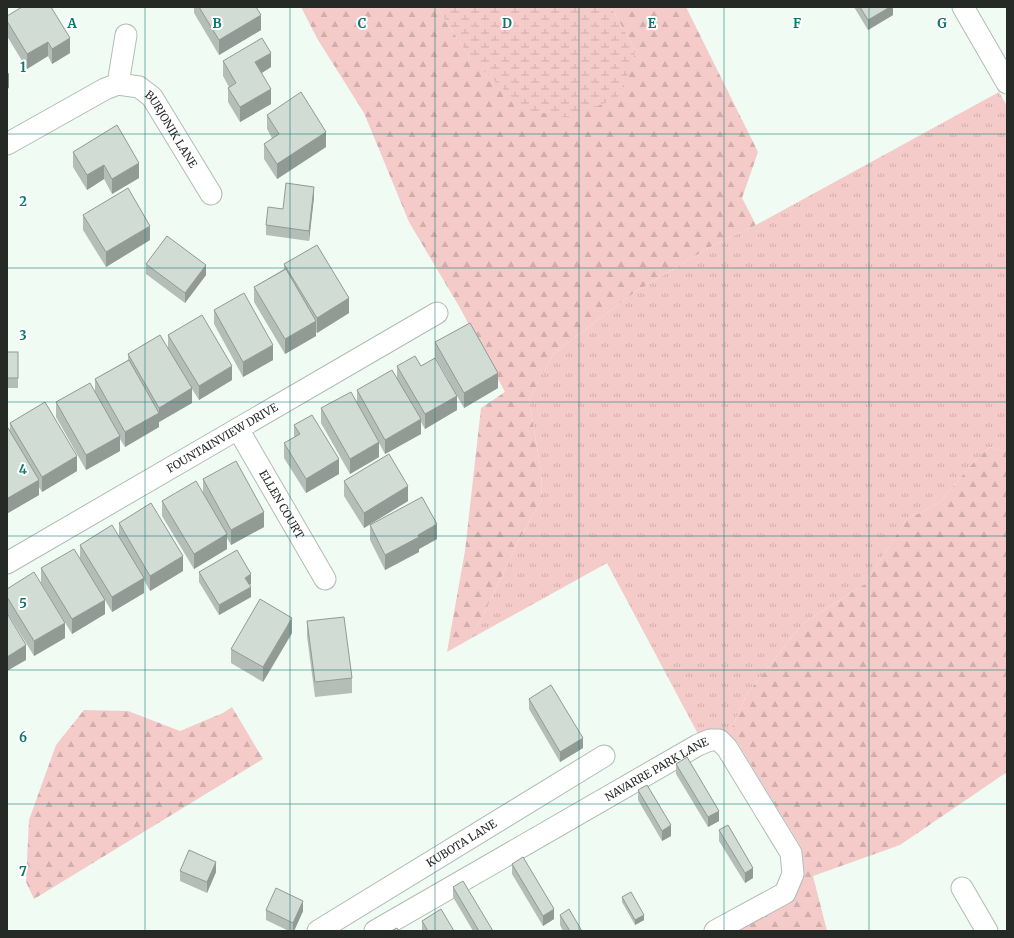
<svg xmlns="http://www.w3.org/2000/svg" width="1014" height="938" font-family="Merriweather,serif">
<defs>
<pattern id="grass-tufts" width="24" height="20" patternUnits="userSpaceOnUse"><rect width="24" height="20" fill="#f4cbc9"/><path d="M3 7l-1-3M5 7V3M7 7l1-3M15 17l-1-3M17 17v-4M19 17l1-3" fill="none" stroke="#d1aead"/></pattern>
<pattern id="forest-firs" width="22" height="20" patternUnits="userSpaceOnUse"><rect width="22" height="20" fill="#f4cbc9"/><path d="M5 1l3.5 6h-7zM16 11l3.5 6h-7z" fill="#d1aead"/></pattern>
<pattern id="wetland-marsh" width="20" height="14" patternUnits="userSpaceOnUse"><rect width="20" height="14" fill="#f4cbc9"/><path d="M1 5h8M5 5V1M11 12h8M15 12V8" fill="none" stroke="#d1aead"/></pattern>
</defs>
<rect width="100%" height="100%" fill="#effbf3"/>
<path fill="url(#grass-tufts)" d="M999,92L1007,106V452L990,447L973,463L939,503L906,520L865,584L802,624L747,694L729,734C716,727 711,730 698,734L607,563L470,639L485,611L518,542L542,499L541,471L529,399L554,353L635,292L712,246L756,225Z"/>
<g fill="url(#forest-firs)">
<path d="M301,7H437L470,58L635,50L611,7H686L758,152L742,198L756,225L712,246L635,292L554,353L529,399L541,471L542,499L518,542L485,611L470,639L447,652L465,551L481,408L505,392L460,308L409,222L364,113L318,40Z"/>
<path d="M990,447L1007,452V772L900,845L813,876L827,931H737L803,877L804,872L801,847L737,742L729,734L747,694L802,624L865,584L906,520L939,503L973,463Z"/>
<path d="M232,707L263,759L34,899L26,882L29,820L56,745L84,710L128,711L180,731L223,713Z"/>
</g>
<path fill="url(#wetland-marsh)" d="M437,7H611L635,50L633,63L618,97L571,118L526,110L470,58Z"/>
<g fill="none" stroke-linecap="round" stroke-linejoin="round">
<g stroke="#b1bcb5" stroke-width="23">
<g id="minor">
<path d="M963,7L1007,83"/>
<path id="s1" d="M118,84L139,87L152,97L211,194"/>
<path d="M7,144L105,89L118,84L126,35"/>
<path id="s2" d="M238,429L325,579"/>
<path id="s3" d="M7,563L437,313"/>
<path d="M962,888L987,931"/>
<path id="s4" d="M318,931L604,756"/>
<path id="s5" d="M375,931L698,745L710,740H719L727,748L791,853L793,874L785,893L715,931"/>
</g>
</g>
<use href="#minor" stroke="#fff" stroke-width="21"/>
</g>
<g fill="#b4bdb7">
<path d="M194,7H256L261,30L219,55L194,13Z"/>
<path d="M854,7H893V15L868,30Z"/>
<path d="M7,16L70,53L52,64L48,56L27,69L7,36Z"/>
<path d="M223,61L271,67L262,73L271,104L240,122L228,102V88L229,87L223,76Z"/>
<path d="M267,115L326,147L277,179L264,159V144L272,138L267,129Z"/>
<path d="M73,152L139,178L112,194L104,179L87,190L73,167Z"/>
<path d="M314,197L309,241L266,235V225L283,209Z"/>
<path d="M83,215L150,240L106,267L83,230Z"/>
<path d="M146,264L206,275L185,303L146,274Z"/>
<path d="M284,264L349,313L317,333L316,332V336L285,354L254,302V287L284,269Z"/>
<path d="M214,310L273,360L243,377L214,324Z"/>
<path d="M168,335L232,380L199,400L192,389V403L159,422V427L125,447L120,439V451L86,470L56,417V402L95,391V379L128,360V354L168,348Z"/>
<path d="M435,342L498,388L464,408L457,396V410L425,429L421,422V434L385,454L379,443V457L350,474L321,423V408L357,403V390L397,378V366H421L449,381L435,357Z"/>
<rect x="7" y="352" width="11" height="36"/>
<path d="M10,423L77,471L42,492L39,487V495L8,513L7,511V429L10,431Z"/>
<path d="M294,425L339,474L306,493L284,458V443L294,437Z"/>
<path d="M203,479L264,527L231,545L227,538V549L194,569L162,516V501L203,493Z"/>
<path d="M344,481L408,501L364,528L344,496Z"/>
<path d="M119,523L183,571L150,591L144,580V593L112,612L105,600V614L72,634L41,583V568L80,559V545L119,535Z"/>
<path d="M370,525L437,539L419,549V552L385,570L370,540Z"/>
<path d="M199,572L251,584L249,585L251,597L219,615L199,582Z"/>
<path d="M7,589L65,638L34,656L7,612Z"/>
<path d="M307,621L352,678V693L315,697L307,636Z"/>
<path d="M292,633L263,682L231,663V649Z"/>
<path d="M529,699L583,748L560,762L529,709Z"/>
<path d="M676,764L719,821L708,827L676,774Z"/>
<path d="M638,790L671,836L662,841L638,800Z"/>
<path d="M719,830L753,878L745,883L719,841Z"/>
<path d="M512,864L554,919L543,926L512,874Z"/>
<path d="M180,871L216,872L207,893L180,881Z"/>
<path d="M453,887L493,931H473L453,897Z"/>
<path d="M622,897L644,920L635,925L622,902Z"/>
<path d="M266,910L303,911L294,931H289L266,920Z"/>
<path d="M560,915L582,931H563L560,925Z"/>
<path d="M422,921L454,931H422Z"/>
</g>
<g fill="#929a95">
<path d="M890,7H893V15L868,30V20Z"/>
<path d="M261,15V30L219,55V40Z"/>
<path d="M70,38V53L52,64V49Z"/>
<path d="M48,42V56L27,69V54Z"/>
<path d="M271,53V67L255,77V62Z"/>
<path d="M9,73V88L7,89V74Z"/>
<path d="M271,89V104L240,122V107Z"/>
<path d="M326,132V147L277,179V164Z"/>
<path d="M139,163V178L112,194V179Z"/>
<path d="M104,165V179L87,190V175Z"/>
<path d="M314,187V197L309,241V231Z"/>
<path d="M150,226V240L106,267V252Z"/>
<path d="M206,265V275L185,303V293Z"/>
<path d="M349,298V313L317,333V318Z"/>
<path d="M316,321V336L285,354V339Z"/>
<path d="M273,345V360L243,377V362Z"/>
<path d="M232,366V380L199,400V386Z"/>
<path d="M498,373V388L464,408V393Z"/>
<path d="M192,388V403L159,422V408Z"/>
<path d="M457,396V410L425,429V414Z"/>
<path d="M159,413V427L125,447V432Z"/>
<path d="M421,419V434L385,454V440Z"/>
<path d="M120,436V451L86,470V455Z"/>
<path d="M379,442V457L350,474V459Z"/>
<path d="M77,456V471L42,492V477Z"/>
<path d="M339,459V474L306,493V479Z"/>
<path d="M39,480V495L8,513V498Z"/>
<path d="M408,486V501L364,528V513Z"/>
<path d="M264,512V527L231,545V530Z"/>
<path d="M437,524V539L419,549V552L385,570V555L418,535Z"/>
<path d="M227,534V549L194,569V554Z"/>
<path d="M183,556V571L150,591V576Z"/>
<path d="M251,574V584L245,588V578Z"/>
<path d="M144,578V593L112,612V597Z"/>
<path d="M251,587V597L219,615V605Z"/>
<path d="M105,600V614L72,634V619Z"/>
<path d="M292,618V633L263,682V667Z"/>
<path d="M65,623V638L34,656V641Z"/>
<path d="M26,645V660L7,671V657Z"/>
<path d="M583,738V748L560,762V752Z"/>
<path d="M719,811V821L708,827V817Z"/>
<path d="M671,825V836L662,841V831Z"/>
<path d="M216,862V872L207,893V882Z"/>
<path d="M753,868V878L745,883V873Z"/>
<path d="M303,901V911L294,931H293V923Z"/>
<path d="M554,909V919L543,926V916Z"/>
<path d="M644,915V920L635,925V920Z"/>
</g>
<g fill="#d1dcd5" stroke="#929a95">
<path d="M22,7H51L70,38L52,49L48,42L27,54L7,21V16Z"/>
<path d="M199,7H256L261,15L219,40Z"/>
<path d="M860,7H890L868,20Z"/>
<path d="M262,38L271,53L255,62L271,89L240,107L228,88L236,83L223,61Z"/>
<path d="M301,92L326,132L277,164L264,144L279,134L267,115Z"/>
<path d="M117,125L139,163L112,179L104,165L87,175L73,152Z"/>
<path d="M286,183L314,187L309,231L266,225L268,207L283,209Z"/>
<path d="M128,188L150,226L106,252L83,215Z"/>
<path d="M167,236L206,265L185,293L146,264Z"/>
<path d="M317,245L349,298L317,318L284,264Z"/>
<path d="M286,269L316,321L285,339L254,287Z"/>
<path d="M244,293L273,345L243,362L214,310Z"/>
<path d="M202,315L232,366L199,386L168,335Z"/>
<path d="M470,323L498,373L464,393L435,342Z"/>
<path d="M160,335L192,388L159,408L128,354Z"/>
<rect x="7" y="352" width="11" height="26"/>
<path d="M415,356L421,366L435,358L457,396L425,414L397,366Z"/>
<path d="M129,360L159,413L125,432L95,379Z"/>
<path d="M392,370L421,419L385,440L357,390Z"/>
<path d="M90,383L120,436L86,455L56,402Z"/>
<path d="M351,392L379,442L350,459L321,408Z"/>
<path d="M45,402L77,456L42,477L10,423Z"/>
<path d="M312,415L339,459L306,479L284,443L300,434L294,425Z"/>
<path d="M8,428L39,480L8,498L7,496V429Z"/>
<path d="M389,454L408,486L364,513L344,481Z"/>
<path d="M236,461L264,512L231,530L203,479Z"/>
<path d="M196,481L227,534L194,554L162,501Z"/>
<path d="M422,497L437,524L418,535L419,537L385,555L370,525Z"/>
<path d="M151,503L183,556L150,576L119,523Z"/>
<path d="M112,525L144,578L112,597L80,545Z"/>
<path d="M74,549L105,600L72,619L41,568Z"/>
<path d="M237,550L251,574L245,578L251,587L219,605L199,572Z"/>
<path d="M34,572L65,623L34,641L7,597V589Z"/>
<path d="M260,599L292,618L263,667L231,649Z"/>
<path d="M7,613L26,645L7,657Z"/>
<path d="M344,617L352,678L315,682L307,621Z"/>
<path d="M551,685L583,738L560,752L529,699Z"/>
<path d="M687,757L719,811L708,817L676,764Z"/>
<path d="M647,785L671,825L662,831L638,790Z"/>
<path d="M728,825L753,868L745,873L719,830Z"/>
<path d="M189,850L216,862L207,882L180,871Z"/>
<path d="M523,857L554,909L543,916L512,864Z"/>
<path d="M463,881L493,931H479L453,887Z"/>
<path d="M276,888L303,901L293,923L266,910Z"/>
<path d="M631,892L644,915L635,920L622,897Z"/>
<path d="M441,909L454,931H428L422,921Z"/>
<path d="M569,909L582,931H570L560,915Z"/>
<path d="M397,928L399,931H391Z"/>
</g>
<path fill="none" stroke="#0f766e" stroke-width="1" stroke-opacity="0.55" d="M145,7V931M290,7V931M435,7V931M579,7V931M724,7V931M869,7V931M7,134H1007M7,268H1007M7,402H1007M7,536H1007M7,670H1007M7,804H1007"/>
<g text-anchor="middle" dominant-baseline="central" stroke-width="4" stroke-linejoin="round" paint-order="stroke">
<g font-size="11" fill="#262a27" stroke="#fff">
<text stroke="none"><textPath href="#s1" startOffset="75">BURJONIK LANE</textPath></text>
<text stroke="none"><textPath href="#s3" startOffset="249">FOUNTAINVIEW DRIVE</textPath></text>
<text stroke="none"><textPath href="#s2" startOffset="87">ELLEN COURT</textPath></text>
<text stroke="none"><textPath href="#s5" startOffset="325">NAVARRE PARK LANE</textPath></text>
<text stroke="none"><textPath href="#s4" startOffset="168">KUBOTA LANE</textPath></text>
</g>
</g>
<g font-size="13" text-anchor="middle" font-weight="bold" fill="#0f766e" stroke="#fff" stroke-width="4" stroke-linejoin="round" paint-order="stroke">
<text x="72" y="28">A</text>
<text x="217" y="28">B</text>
<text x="362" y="28">C</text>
<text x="507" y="28">D</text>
<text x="652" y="28">E</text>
<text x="797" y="28">F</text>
<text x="942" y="28">G</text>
<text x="23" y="72">1</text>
<text x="23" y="206">2</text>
<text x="23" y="340">3</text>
<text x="23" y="474">4</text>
<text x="23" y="608">5</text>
<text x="23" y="742">6</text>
<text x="23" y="876">7</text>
</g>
<rect width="1014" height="938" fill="none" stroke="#262a27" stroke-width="16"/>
</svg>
